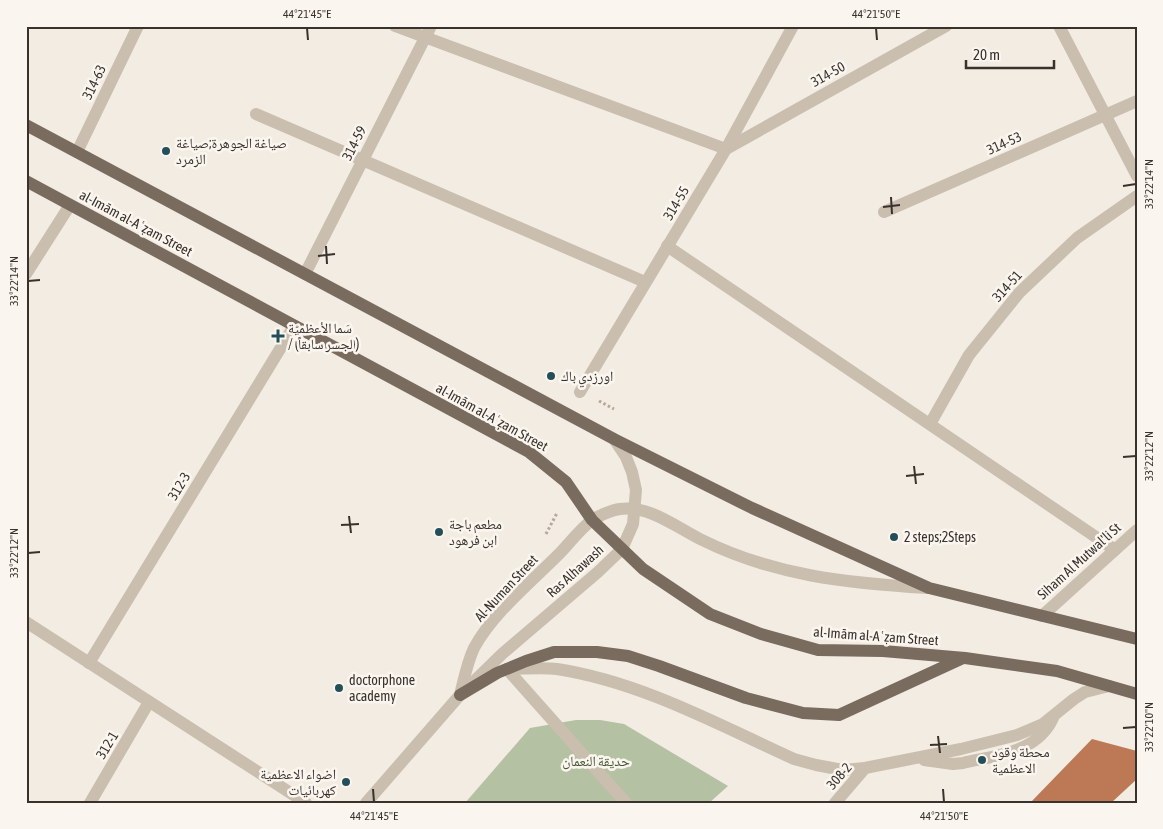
<svg xmlns="http://www.w3.org/2000/svg" width="1163" height="829" font-family="'Asap Condensed','Noto Naskh Arabic',sans-serif">
<rect width="100%" height="100%" fill="#f2ece2"/>
<path fill="#b4c1a3" d="M576,720H600L624,724L728,786L709,803H465L530,728Z"/>
<path fill="#bd7955" d="M1092,739L1137,751V779L1111,803H1030Z"/>
<g fill="none" stroke-linecap="round" stroke-linejoin="round">
<g stroke="#b6a899" stroke-width="3" stroke-dasharray="2.5 2.5" stroke-linecap="butt">
<path d="M599,401L614,409"/>
<path d="M546,534L557,513"/>
</g>
<g stroke="#cabeaf" stroke-width="12">
<path d="M395,26L726,149L946,26"/>
<path d="M1059,26L1137,176"/>
<path d="M256,114L645,282"/>
<path d="M77,152L138,26"/>
<path d="M884,212L1137,101"/>
<path d="M667,246L1115,550"/>
<path d="M26,274L70,205"/>
<path d="M305,274L431,26"/>
<path d="M580,392L726,149L793,26"/>
<path d="M930,424L969,355L1019,293L1077,238L1137,196"/>
<path d="M1042,616L1137,530"/>
<path d="M26,622L306,803"/>
<path d="M89,663L294,326"/>
<path d="M507,669C523,669 541,667 557,669C641,682 717,724 794,759L816,765L843,770L865,768L961,749L1017,735L1043,724L1074,699L1085,692L1109,686"/>
<path d="M507,669L626,803"/>
<path d="M460,695C464,679 467,663 474,648C493,613 530,583 558,555C568,545 580,529 592,520C598,516 612,510 620,509C649,505 676,527 700,539C774,576 847,583 928,588"/>
<path d="M924,760L953,764L963,763C997,755 1037,753 1053,718"/>
<path d="M90,803L149,702"/>
<path d="M366,803L460,695L502,654L598,572L622,549L633,524L636,490L632,472L626,457L614,439"/>
<path d="M835,803L865,768"/>
</g>
<g stroke="#7a6b5f" stroke-width="12">
<path d="M26,125L614,439L752,508L929,588L1137,639"/>
<path d="M26,181L529,452L566,482L592,520L643,569L710,614L761,634L818,650L883,651L965,658L1057,671L1137,694"/>
<path d="M460,695L497,673L526,661L554,652H597L628,656L659,666L746,698L803,713L839,715L963,658"/>
</g>
</g>
<path fill="none" stroke="#39322c" stroke-width="2" d="M307,28L308,40M876,28L877,40M1123,186L1136,184M891,197L892,214M883,207L900,205M326,246L327,264M318,256L335,254M28,281L40,280M1123,457L1136,456M914,466L916,484M906,476L924,474M349,516L351,533M341,525L359,524M28,553L40,552M1123,728L1136,727M938,736L940,753M930,745L947,744M373,789L374,802M943,789L944,802"/>
<g fill="#244f58" stroke="#faf6ef" stroke-width="2">
<circle cx="166" cy="151" r="5"/>
<path d="M275.5 328.5h5v5h5v5h-5v5h-5v-5h-5v-5h5z"/>
<circle cx="551" cy="376" r="5"/>
<circle cx="439" cy="532" r="5"/>
<circle cx="894" cy="537" r="5"/>
<circle cx="339" cy="688" r="5"/>
<circle cx="982" cy="760" r="5"/>
<circle cx="346" cy="782" r="5"/>
</g>
<g text-anchor="middle" dominant-baseline="central" stroke-width="5" stroke-linejoin="round" paint-order="stroke">
<g font-size="14" fill="#39322c" stroke="#faf6ef">
<text transform="translate(828 74) rotate(-29)">314-50</text>
<text transform="translate(94 82) rotate(-64)">314-63</text>
<text transform="translate(354 143) rotate(-63)">314-59</text>
<text transform="translate(1004 143) rotate(-24)">314-53</text>
<text transform="translate(676 203) rotate(-59)">314-55</text>
<text transform="translate(136 223) rotate(28)">al-Imām al-Aʿẓam Street</text>
<text transform="translate(1007 286) rotate(-48)">314-51</text>
<text transform="translate(492 417) rotate(29)">al-Imām al-Aʿẓam Street</text>
<text transform="translate(179 486) rotate(-59)">312-3</text>
<text transform="translate(1079 561) rotate(-42)">Siham Al Mutwal'li St</text>
<text transform="translate(575 571) rotate(-42)">Ras Alhawash</text>
<text transform="translate(506 588) rotate(-47)">Al-Numan Street</text>
<text transform="translate(876 636) rotate(4)">al-Imām al-Aʿẓam Street</text>
<text transform="translate(107 745) rotate(-59)">312-1</text>
<text transform="translate(839 776) rotate(-49)">308-2</text>
</g>
<g font-size="14" fill="#39322c" stroke="#faf6ef" text-anchor="start">
<text x="176" y="143">صياغة الجوهرة;صياغة<tspan x="176" dy="16">الزمرد</tspan></text>
<text x="288" y="328">سَما الأعظميّة<tspan x="288" dy="16">/ (الجسر سابقاً)</tspan></text>
<text x="561" y="376">اورزدي باك</text>
<text x="449" y="524">مطعم باجة<tspan x="449" dy="16">ابن فرهود</tspan></text>
<text x="904" y="537">2 steps;2Steps</text>
<text x="349" y="680">doctorphone<tspan x="349" dy="16">academy</tspan></text>
<text x="992" y="752">محطة وقود<tspan x="992" dy="16">الاعظمية</tspan></text>
<text x="336" y="774" text-anchor="end">اضواء الاعظمية<tspan x="336" dy="16">كهربائيات</tspan></text>
</g>
<g font-size="14" fill="#455632" stroke="#faf6ef">
<text x="596" y="761">حديقة النعمان</text>
</g>
</g>
<rect width="1163" height="829" fill="none" stroke="#faf6ef" stroke-width="55"/>
<path d="M966 60v8h88v-8" fill="none" stroke="#39322c" stroke-width="2.5"/>
<text x="973" y="60" font-size="15" fill="#39322c" stroke="#faf6ef" stroke-width="4" paint-order="stroke">20 m</text>
<rect x="28" y="28" width="1108" height="774" fill="none" stroke="#39322c" stroke-width="2"/>
<g font-size="12" text-anchor="middle" fill="#39322c">
<text x="307" y="18">44°21'45"E</text>
<text x="876" y="18">44°21'50"E</text>
<text transform="translate(1149 184) rotate(-90)" y="4">33°22'14"N</text>
<text transform="translate(14 281) rotate(-90)" y="4">33°22'14"N</text>
<text transform="translate(1149 456) rotate(-90)" y="4">33°22'12"N</text>
<text transform="translate(14 553) rotate(-90)" y="4">33°22'12"N</text>
<text transform="translate(1149 727) rotate(-90)" y="4">33°22'10"N</text>
<text x="374" y="820">44°21'45"E</text>
<text x="944" y="820">44°21'50"E</text>
</g>
</svg>
